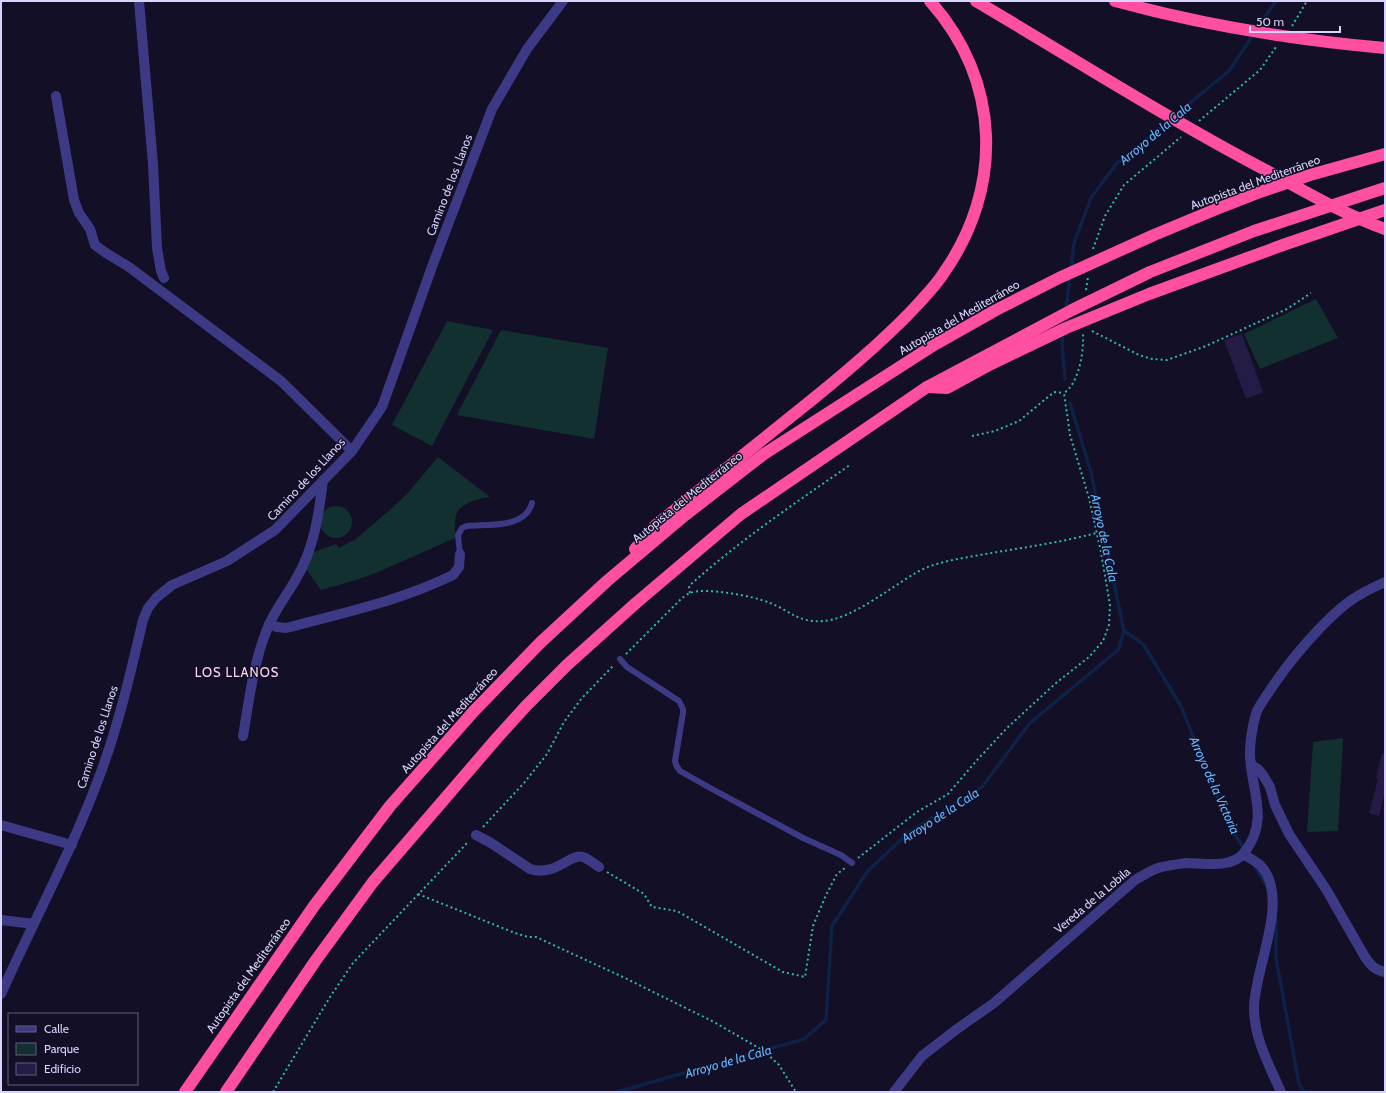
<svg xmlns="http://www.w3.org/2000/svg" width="1386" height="1093" font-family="Cabin,sans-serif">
<rect width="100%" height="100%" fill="#130f26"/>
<g fill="#12302f">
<path d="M1316,299L1338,338L1260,369L1244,334Z"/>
<path d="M447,321L493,330L432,446L392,425Z"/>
<path d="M501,330L608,348L594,439L457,415Z"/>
<path d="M438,457L490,497C481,498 461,503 457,513C454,519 455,531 455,538L376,573L356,580L321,590L306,569L314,552L336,544L339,548L356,539L392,508L407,494Z"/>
<circle cx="336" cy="522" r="16"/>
<path d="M1343,738L1338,831L1307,832L1313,742Z"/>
</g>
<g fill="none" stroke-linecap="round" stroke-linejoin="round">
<g stroke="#0c2248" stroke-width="3.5">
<path d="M1174,116L1229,71L1276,1"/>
<path d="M1071,269L1074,243L1091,198L1116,164L1170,120"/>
<path d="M1066,311L1070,275"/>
<path d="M1063,333L1062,343L1065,379"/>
<path d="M1124,631L1143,644L1181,706L1228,823L1244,849"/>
<path d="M1254,865L1266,885"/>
<path d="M1276,919V958L1299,1084L1304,1092"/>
<path d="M617,1092L804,1039L826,1020L832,926L867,872L908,833L982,787L1030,723L1118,650L1124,631L1091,472L1070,403"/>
</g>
</g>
<g fill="#241b47">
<path d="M1242,334L1263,392L1246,399L1224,340Z"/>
<path d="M1382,753L1385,754V791L1379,816L1369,813L1378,779L1376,778Z"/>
</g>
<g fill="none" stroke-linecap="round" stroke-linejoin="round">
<g stroke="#2fb8b0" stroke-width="2" stroke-dasharray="2 3" stroke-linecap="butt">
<path d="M1292,26L1307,1"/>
<path d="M1199,121L1260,70L1276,47"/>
<path d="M1093,249L1105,216L1124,185L1181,137"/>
<path d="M1086,290L1088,277"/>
<path d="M1092,331L1139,355L1152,359L1167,360L1206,346L1287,309L1311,293"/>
<path d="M972,436L995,431L1019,421L1054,392L1064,393"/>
<path d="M690,593L689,586C739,541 795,503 850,465"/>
<path d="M626,654L682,598C684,597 687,594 690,593C705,587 754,596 770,603C791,611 798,623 823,621C850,620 890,588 914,574C933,562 958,559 980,555C1019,548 1059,543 1096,533"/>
<path d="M483,827L524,783L547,754L564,722L582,698L614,665"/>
<path d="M858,858L917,812L948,794L978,759L1008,727L1056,683L1089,657L1103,641L1109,625L1110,605L1101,552L1089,498L1070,435L1064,393C1079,383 1084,352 1083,334"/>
<path d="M607,872L644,894L652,907L677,911L783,972L805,977L813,926L826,895L837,874L845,868"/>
<path d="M418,894L515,933L528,937H536L625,978L714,1022L764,1051L779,1065L796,1092"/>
<path d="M273,1092L330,997L353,963L468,842"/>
</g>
<g stroke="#3d3a85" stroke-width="6">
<path d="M460,554L458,535L462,528L467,526C488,524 525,529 532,503"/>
<path d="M620,659L627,667L679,701L683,709V713L675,761L676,765L680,771L712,789L803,838L841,855L852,863"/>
</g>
<g stroke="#3d3a85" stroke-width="10">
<path d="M139,1L153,164L157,248L161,271L164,278"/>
<path d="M56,96L74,200L79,213L90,229L95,245L106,253L129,267L281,381L352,451"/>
<path d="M269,624L277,627L286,628C342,613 400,601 453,575L459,567L460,554"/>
<path d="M243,736C249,701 253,665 266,632C273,612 286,597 296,579C314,549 319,514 323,480"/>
<path d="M1251,765L1258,769L1263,775L1270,787L1275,805L1289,834L1326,889L1365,957C1370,965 1375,970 1385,972"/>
<path d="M1,825L72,845"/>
<path d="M476,835L491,843L530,869C555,877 570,853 583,857C589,859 594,864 599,867"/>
<path d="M1243,854C1249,858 1256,861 1261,866C1291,899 1254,969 1254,1008C1254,1038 1269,1065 1281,1092"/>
<path d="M1,920L34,924"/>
<path d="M1,994C34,920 73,849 101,772C119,723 131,671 143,620L148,608L156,598L172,585L227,561L275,530L352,451L382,407L433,264L492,109L527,49L563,1"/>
<path d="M894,1092L922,1056L957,1029L994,1003L1135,880C1144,875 1152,869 1162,867C1170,865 1179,864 1186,863C1204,863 1231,869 1244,853C1271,819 1250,789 1250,753C1250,741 1253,722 1257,711C1262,701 1269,692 1275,683C1288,664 1303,646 1319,629C1330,618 1340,607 1353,599C1363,592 1374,587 1385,582"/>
</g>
<g stroke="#ff4fa3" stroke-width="12">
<path d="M976,1C1074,59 1170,120 1271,173C1308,193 1345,215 1385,229"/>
<path d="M1115,1C1203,25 1294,40 1385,48"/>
<path d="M927,387L947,388L991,364L1066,328L1149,294L1283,245L1385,210"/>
<path d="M635,549L656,525C708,483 761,441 813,399C850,369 887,338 919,303C927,294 936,285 943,274C1004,188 1001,81 930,1"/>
<path d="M185,1092L314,906L390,806L474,711L541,642L607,581L684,516L764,454L934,345L996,310L1059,278L1154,235L1214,210L1260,192L1310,175L1385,154"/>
<path d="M226,1092L316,960L373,882L497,738L526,706L567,665L636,603L741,514L927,387L1072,310L1150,272L1254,231L1385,188"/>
</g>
</g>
<g text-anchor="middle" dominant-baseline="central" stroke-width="3" stroke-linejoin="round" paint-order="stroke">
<g font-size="12" fill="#d9d4ff" stroke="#130f26">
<text transform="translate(1255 182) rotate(-20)">Autopista del Mediterráneo</text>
<text transform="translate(449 185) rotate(-69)">Camino de los Llanos</text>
<text transform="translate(959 317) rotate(-30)">Autopista del Mediterráneo</text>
<text transform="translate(306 479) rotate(-47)">Camino de los Llanos</text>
<text transform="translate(687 497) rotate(-39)">Autopista del Mediterráneo</text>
<text transform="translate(449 720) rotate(-48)">Autopista del Mediterráneo</text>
<text transform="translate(97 737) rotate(-72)">Camino de los Llanos</text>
<text transform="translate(1092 900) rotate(-40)">Vereda de la Lobila</text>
<text transform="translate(248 975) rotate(-55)">Autopista del Mediterráneo</text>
</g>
<g font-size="13" font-style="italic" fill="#62b6ff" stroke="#130f26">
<text transform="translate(1155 133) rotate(-40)">Arroyo de la Cala</text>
<text transform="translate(1105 538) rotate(78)">Arroyo de la Cala</text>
<text transform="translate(1215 785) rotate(66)">Arroyo de la Victoria</text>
<text transform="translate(940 815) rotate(-33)">Arroyo de la Cala</text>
<text transform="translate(728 1061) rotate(-16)">Arroyo de la Cala</text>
</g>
<g font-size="13" letter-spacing="1" fill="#ffd6f0" stroke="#130f26">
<text x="237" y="672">LOS LLANOS</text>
</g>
</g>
<rect width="1386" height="1093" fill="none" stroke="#d9d4ff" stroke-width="4"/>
<rect x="8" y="1013" width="130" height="72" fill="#130f26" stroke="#625e7d"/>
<rect x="16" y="1026" width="20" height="6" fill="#3d3a85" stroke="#625e7d"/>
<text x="44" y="1033" font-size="12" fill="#d9d4ff">Calle</text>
<rect x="16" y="1043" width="20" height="12" fill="#12302f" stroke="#625e7d"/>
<text x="44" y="1053" font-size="12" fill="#d9d4ff">Parque</text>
<rect x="16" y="1063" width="20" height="12" fill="#241b47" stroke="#625e7d"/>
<text x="44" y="1073" font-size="12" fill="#d9d4ff">Edificio</text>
<path d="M1250 26v6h90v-6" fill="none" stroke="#d9d4ff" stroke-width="2"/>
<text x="1256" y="26" font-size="12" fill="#d9d4ff" stroke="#130f26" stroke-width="3" paint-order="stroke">50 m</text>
</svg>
